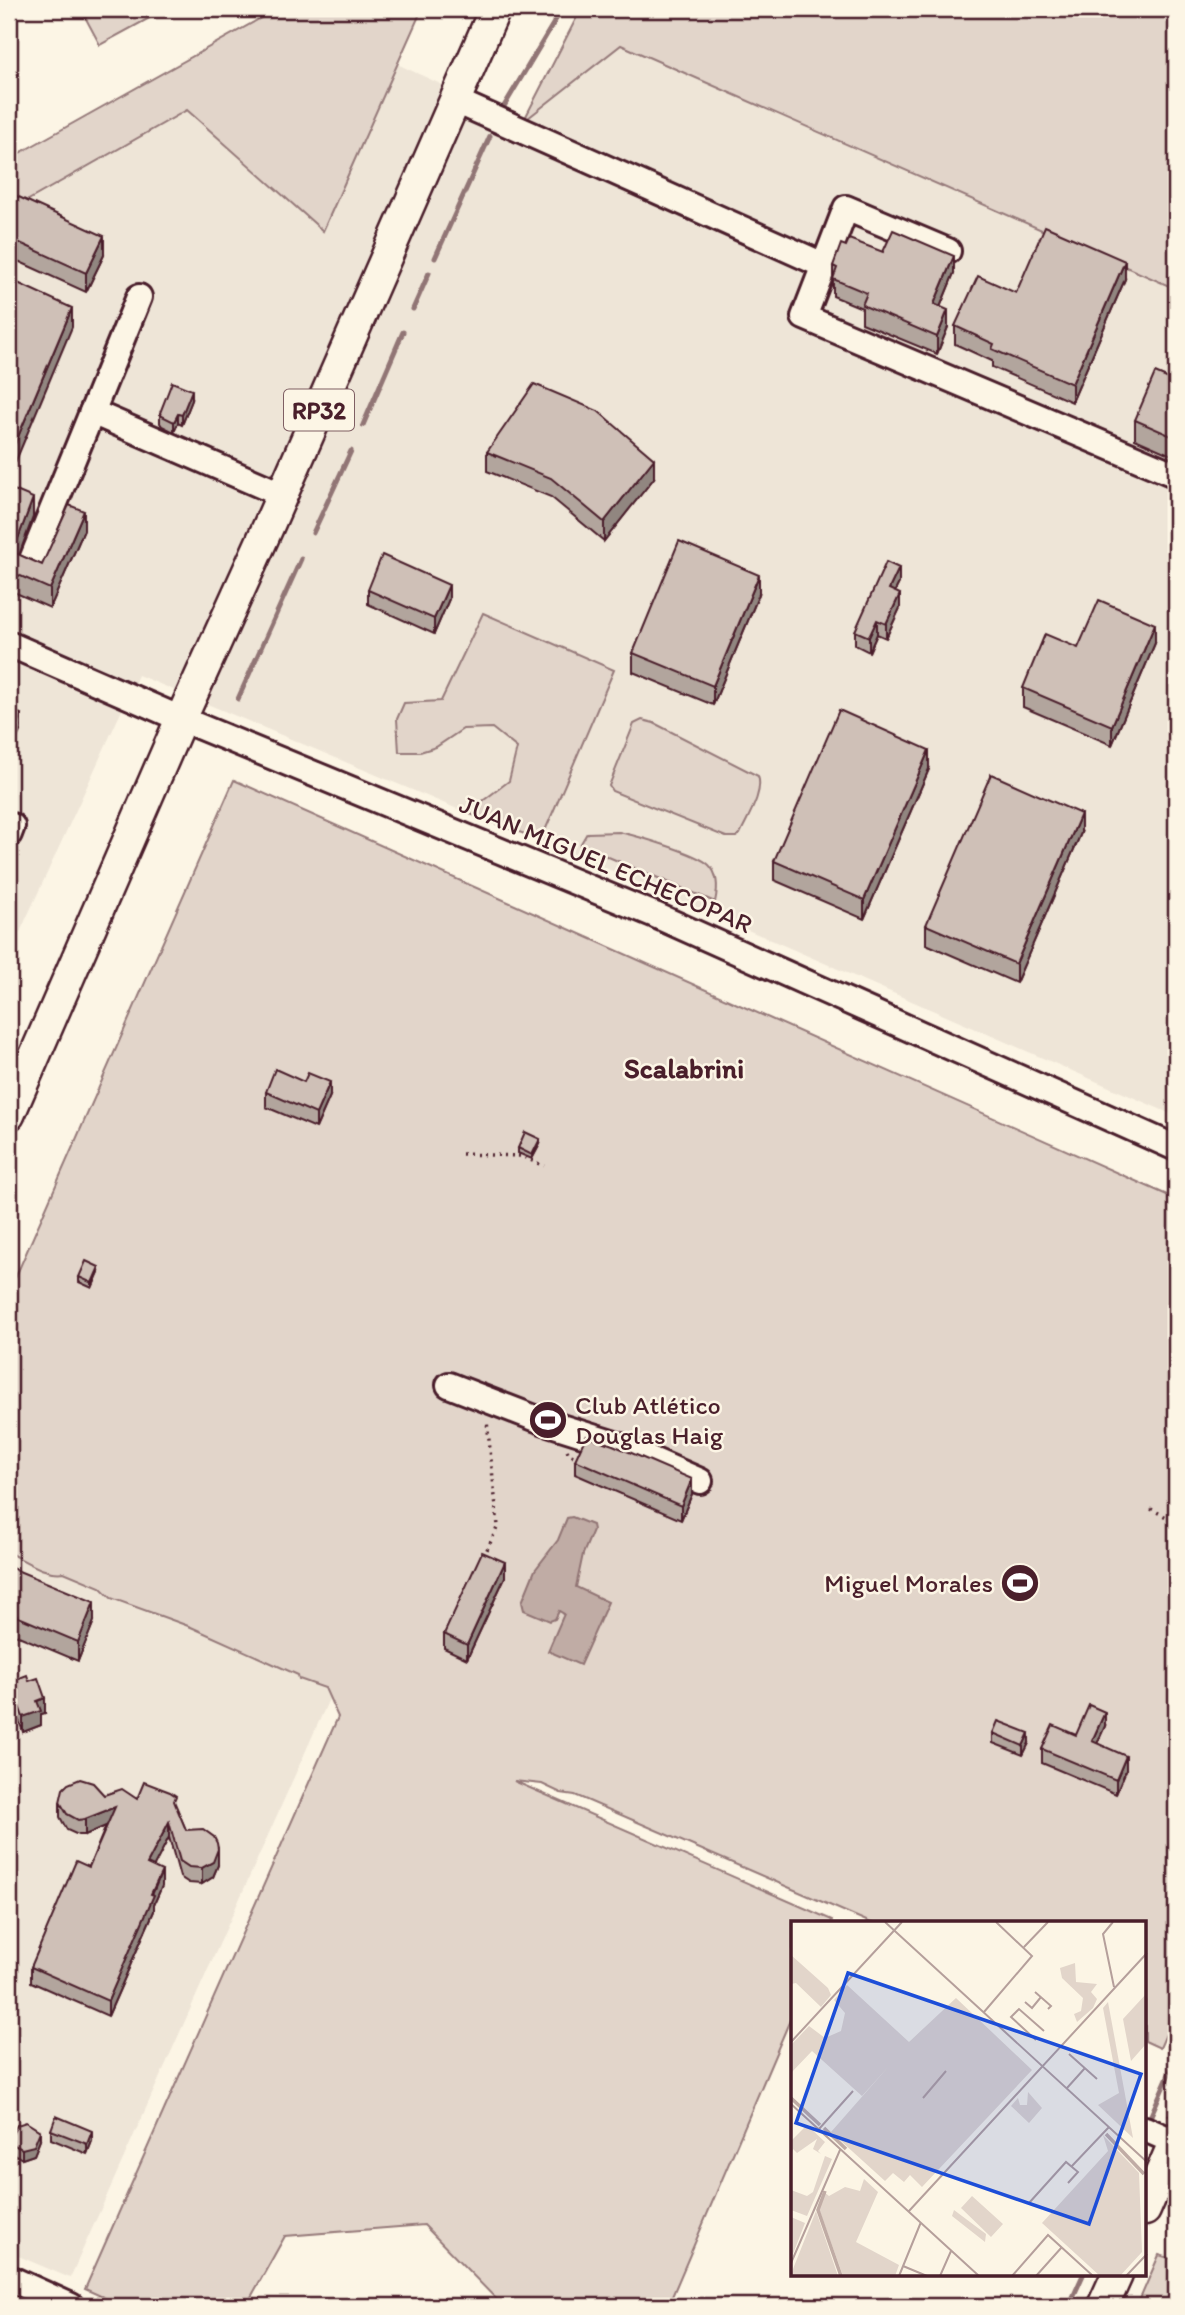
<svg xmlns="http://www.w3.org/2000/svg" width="1185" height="2315" font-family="Itim,sans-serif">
<rect width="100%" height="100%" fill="#fcf5e5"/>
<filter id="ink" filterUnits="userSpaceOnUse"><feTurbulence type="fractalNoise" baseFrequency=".0143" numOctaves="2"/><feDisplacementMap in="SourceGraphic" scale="14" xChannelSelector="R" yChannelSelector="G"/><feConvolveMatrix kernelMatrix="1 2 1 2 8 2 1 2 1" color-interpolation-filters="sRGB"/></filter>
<g filter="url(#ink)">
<g fill="#eee5d7">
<path d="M621,44L1176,289V1116L541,840L467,813L138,675L9,956V213L187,109L322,230L397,64L523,122Z"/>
<path d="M9,1547L333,1690L70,2278L9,2252Z"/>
</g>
<g fill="#e2d5ca" stroke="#967a7a" stroke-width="2">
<path d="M99,9H166L100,45L85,17Z"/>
<path d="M277,9H422L323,231L187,110L9,211V159Z"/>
<path d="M581,9H1176V289L621,45L523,122Z"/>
<path d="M483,613L614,670L541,840L467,813L509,781L517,748L492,728L463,729L436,747L420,752H399L397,719L404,703L441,701Z"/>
<path d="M642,720L654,723L758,776C764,793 747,818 740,834L736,837H726L612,791L609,786L634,724Z"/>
<path d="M234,780L1176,1199V2011L1160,2048L1145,2041V1923H871L575,1795L561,1793L542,1784L514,1781L832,1920L831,1923H793V2013L668,2306H503L424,2225L285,2236L246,2306H123L85,2289L338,1717L325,1688L299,1679L298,1675L191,1627L111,1598L100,1587L64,1572C44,1575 26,1561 9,1553V1292Z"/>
<path d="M619,832C637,836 697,853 709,865C719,875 718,889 715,902L580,845L587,833Z"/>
<path d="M1159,2255L1176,2260V2306H1137Z"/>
</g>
<path fill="#c0aca5" stroke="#917474" stroke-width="2" d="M572,1517L592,1525L593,1530L583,1554L576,1587L608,1602L580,1665L548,1651L564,1614L559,1611L555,1619L550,1621L524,1610L522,1602L535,1570L558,1540L567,1518Z"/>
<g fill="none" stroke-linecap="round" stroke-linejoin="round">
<g stroke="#917474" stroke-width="5">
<path d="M503,108L562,9"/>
<path d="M435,258L490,136"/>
<path d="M413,309L429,273"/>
<path d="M363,425L403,332"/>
<path d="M313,533L351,451"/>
<path d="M238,699L301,559"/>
<path d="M1148,2122L1176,2058"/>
<path d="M1069,2306L1083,2275"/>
</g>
<g stroke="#4a1f2b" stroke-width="30">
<g id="minor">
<path d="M454,100L823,265"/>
<path d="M948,251L846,208L804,317L1176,475"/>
<path d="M92,412L281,494"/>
<path d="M31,562L139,297"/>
<path d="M9,644L181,719L655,915L1176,1148"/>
<path d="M9,834L12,826"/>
<path d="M449,1385L545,1422L618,1445L700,1481"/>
<path d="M1145,2129L1175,2142"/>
<path d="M9,2278L71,2306"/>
</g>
</g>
<g stroke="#4a1f2b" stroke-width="35">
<g id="major">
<path d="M9,1115L181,719L268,527L495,9"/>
<path d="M1145,2210L1176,2138"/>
<path d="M1103,2306L1117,2275"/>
</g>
</g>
<g stroke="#4a1f2b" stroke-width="3.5" stroke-dasharray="2 5" stroke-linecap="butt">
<path d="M462,1154L521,1156L544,1166"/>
<path d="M567,1450L569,1454L580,1459"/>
<path d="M1151,1509L1176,1522"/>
<path d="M484,1556L498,1526L487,1421"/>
<path d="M1174,1800H1176"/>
<path d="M1169,2116L1176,2099"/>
</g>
<use href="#minor" stroke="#fcf5e5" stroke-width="24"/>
<use href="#major" stroke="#fcf5e5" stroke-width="30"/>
</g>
<g fill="#b2a59d" stroke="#4a1f2b" stroke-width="2">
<path d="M9,194L104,255L86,292L9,257Z"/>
<path d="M846,246L883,252L954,273L940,307L948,327L937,354L862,323V308L833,296V266Z"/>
<path d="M1125,279L1072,402L992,367V361L955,344V326L1016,293Z"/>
<path d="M1176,382V457L1135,439V420Z"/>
<path d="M192,400L182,425L178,423L174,432L162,426L160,423V413Z"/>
<path d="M487,452L654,478L604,541L551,497L487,471Z"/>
<path d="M9,488L33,517L19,555L42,565L84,530L50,608L9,590Z"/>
<path d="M899,583L895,591L900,608L886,638L877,634L869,652L855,645V631Z"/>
<path d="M368,590L449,599L434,634L368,604Z"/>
<path d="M759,594L713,705L633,672V653Z"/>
<path d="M1155,643L1112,745L1023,707V688L1078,648Z"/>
<path d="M929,769L864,919L774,880V861Z"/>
<path d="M1081,833L1016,983L926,944V925Z"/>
<path d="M266,1092L330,1096L316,1128L266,1107Z"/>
<path d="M540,1144L532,1159L518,1153V1148Z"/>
<path d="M99,1272L92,1288L79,1282V1277Z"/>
<path d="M575,1460L692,1494L681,1520L575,1474Z"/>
<path d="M9,1567L94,1621L78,1661L9,1632Z"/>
<path d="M505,1577L467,1659L444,1648V1634Z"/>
<path d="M29,1681L45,1713L41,1714V1725L23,1732L11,1698L9,1682Z"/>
<path d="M1105,1726L1097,1743L1126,1770L1116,1794L1042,1763V1749L1076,1735Z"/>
<path d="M993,1733L1029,1743L1023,1755L993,1743Z"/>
<path d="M104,1795L137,1799L176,1807L186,1830L218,1865L213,1877L202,1884L189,1883L180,1877L169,1837L153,1867L162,1886L154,1904V1911L108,2016L31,1982V1967L89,1867L106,1826L85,1835H78L67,1830L60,1817V1802Z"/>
<path d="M51,2130L92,2141L87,2154L51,2139Z"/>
<path d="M11,2136L40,2140L34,2155L22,2159L14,2154L11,2146Z"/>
</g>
<g fill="#918680" stroke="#4a1f2b" stroke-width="2">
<path d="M104,236V255L86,292V273Z"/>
<path d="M954,256V273L934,322V304Z"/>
<path d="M1125,261V279L1072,402V384Z"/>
<path d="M72,308V327L9,477V458Z"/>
<path d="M948,310V327L937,354V337Z"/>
<path d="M192,390V400L182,425V415Z"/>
<path d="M178,414V423L174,432V422Z"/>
<path d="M654,459V478L604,541V522Z"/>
<path d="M33,498V517L13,571V552Z"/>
<path d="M84,511V530L50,608V589Z"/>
<path d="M899,568V583L889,603V589Z"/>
<path d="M759,575V594L713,705V686Z"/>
<path d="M449,585V599L434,634V619Z"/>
<path d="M900,594V608L886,638V624Z"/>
<path d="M877,620V634L869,652V637Z"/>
<path d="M1155,624V643L1112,745V726Z"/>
<path d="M21,714V729L9,758V744Z"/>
<path d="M929,750V769L864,919V900Z"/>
<path d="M1081,814V833L1016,983V964Z"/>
<path d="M330,1082V1096L316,1128V1114Z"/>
<path d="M540,1139V1144L532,1159V1155Z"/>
<path d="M99,1267V1272L92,1288V1283Z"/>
<path d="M692,1479V1494L681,1520V1506Z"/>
<path d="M505,1562V1577L467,1659V1645Z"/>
<path d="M94,1602V1621L78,1661V1642Z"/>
<path d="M11,1684V1698L9,1704V1690Z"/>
<path d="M45,1698V1713L41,1714V1725L23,1732V1717L37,1701Z"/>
<path d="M1105,1712V1726L1092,1755V1741Z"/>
<path d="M1029,1733V1743L1023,1755V1746Z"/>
<path d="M1126,1756V1770L1116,1794V1780Z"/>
<path d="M115,1807V1822L85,1835V1819Z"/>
<path d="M169,1822V1837L147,1880V1864Z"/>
<path d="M218,1849V1865L213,1877L202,1884V1868Z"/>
<path d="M162,1871V1886L154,1904V1911L108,2016V2001Z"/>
<path d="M12,2055V2074L9,2082V2063Z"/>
<path d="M40,2131V2140L34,2155L22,2159V2149Z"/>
<path d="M92,2131V2141L87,2154V2144Z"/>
</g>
<g fill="#cfc0b7" stroke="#4a1f2b" stroke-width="2">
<path d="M10,193L104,236L86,273L9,238V194Z"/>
<path d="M1045,226L1125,261L1072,384L992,349L994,344L955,326L978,276L1016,293Z"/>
<path d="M893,230L954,256L934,304L948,310L937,337L862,305L867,293L833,279L837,268L833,266L841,244L846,246L849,239L883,252Z"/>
<path d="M9,279L72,308L9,458Z"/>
<path d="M1155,373L1176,382V438L1135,420Z"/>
<path d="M172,382L192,390L182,415L178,414L174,422L162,416L160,413Z"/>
<path d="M534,384L598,411L654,459L604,522L551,478L487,452Z"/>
<path d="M9,488L33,498L13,552L42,565L69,505L84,511L50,589L9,571Z"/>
<path d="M679,541L759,575L713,686L633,653Z"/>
<path d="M382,555L449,585L434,619L368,590Z"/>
<path d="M886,562L899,568L889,589L900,594L886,624L877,620L869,637L855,631Z"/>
<path d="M1099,600L1155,624L1112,726L1023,688L1045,634L1078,648Z"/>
<path d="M9,709L21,714L9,744Z"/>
<path d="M839,710L929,750L864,900L774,861Z"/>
<path d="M991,774L1081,814L1016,964L926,925Z"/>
<path d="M275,1069L304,1082L308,1073L330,1082L316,1114L266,1092Z"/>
<path d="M525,1132L540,1139L532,1155L518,1148Z"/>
<path d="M86,1261L99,1267L92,1283L79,1277Z"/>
<path d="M586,1436L613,1445L692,1479L681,1506L575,1460Z"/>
<path d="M482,1552L505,1562L467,1645L444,1634Z"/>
<path d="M9,1567L94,1602L78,1642L9,1613Z"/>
<path d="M27,1675L29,1681L38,1678L45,1698L37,1701L41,1711L23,1717L11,1684L9,1690V1682Z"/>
<path d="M1089,1705L1105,1712L1092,1741L1126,1756L1116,1780L1042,1749L1053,1725L1076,1735Z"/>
<path d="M998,1721L1029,1733L1023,1746L993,1733Z"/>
<path d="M80,1779L93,1783L104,1795L122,1789L137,1799L144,1782L170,1792L176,1796L174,1801L186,1830L203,1829L214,1837L217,1843L218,1849L213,1862L202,1868L189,1867L180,1861L169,1822L147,1864L162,1871L151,1894L154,1895L108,2001L31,1967L76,1861L89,1867L115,1807L85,1819L78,1820L67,1814L60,1802L63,1789L68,1784Z"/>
<path d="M9,2053L12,2055L9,2063Z"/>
<path d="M56,2116L92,2131L87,2144L51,2130Z"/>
<path d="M26,2122L40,2131L34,2146L22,2149L14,2145L11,2136L17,2125Z"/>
</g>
</g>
<defs>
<g id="stadium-disc" transform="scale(2.0125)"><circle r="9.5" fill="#4a1f2b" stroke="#fcf5e5"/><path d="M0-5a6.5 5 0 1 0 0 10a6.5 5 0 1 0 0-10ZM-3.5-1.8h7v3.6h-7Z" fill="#fff"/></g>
</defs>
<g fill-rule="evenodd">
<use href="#stadium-disc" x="548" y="1420"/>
<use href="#stadium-disc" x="1020" y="1583"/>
</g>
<g text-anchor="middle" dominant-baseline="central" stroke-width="5" stroke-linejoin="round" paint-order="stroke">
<rect fill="#fcf5e5" stroke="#7f5f63" stroke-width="2" x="284" y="389.5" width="70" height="41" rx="5"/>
<g font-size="24" font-weight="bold" fill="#4a1f2b">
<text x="319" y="410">RP32</text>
</g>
<g font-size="26" fill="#4a1f2b" stroke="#fcf5e5">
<text transform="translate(606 864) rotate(23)">JUAN MIGUEL ECHECOPAR</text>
</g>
<g font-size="26" fill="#4a1f2b" stroke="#fcf5e5" text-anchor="start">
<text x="575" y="1405">Club Atlético<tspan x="575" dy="30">Douglas Haig</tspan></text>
<text x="993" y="1583" text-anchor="end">Miguel Morales</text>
</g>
<g font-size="28" font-weight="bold" fill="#4a1f2b" stroke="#fcf5e5">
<text x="684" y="1068">Scalabrini</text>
</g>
</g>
<g transform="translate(791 1921)">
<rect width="355" height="355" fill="#fcf5e5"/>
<path d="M0,34L37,67L40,74L30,86L5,62L0,63ZM284,42L285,61L306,63L300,71L306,78L302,87L286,101L283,93L290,90L292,77L271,57L269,47ZM56,64L118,121L165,77L241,149L131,266L119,254L113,261L102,252L94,260L40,211L98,145L71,175L21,130L0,152V124L18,105L34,117L50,110L54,92L43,79ZM355,73V123L340,140L332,98ZM317,81L342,217L307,184L328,172L312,87ZM237,171L251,187L238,202L220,185L227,177L229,184H236ZM16,204L34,221L27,230L30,233L22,228L26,218L6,232L2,228L0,234V220ZM312,214L348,252L351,331L329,355H309L251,302L317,230ZM34,235L41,238L16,295L0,289V269L16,275L22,271ZM73,258L87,271L65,321L108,344L104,355H52L27,285L33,271L38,275L54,266L69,270ZM181,275L212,303L200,316L170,287ZM163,289L195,313L194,321L161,295ZM25,290L47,355H0V353ZM0,296L14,302L0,338Z" fill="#e2d5ca"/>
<path fill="none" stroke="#c0aca5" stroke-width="3.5" d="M0,177L29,204M33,207L55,228M315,213L353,253M34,270L27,289L50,355"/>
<path fill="none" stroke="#b59f9b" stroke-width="2" d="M94,1L356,241M322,1L312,13L323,66M233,26L257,1M244,71L260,85L257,88M234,81L241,87L250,76M193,91L241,35L205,1M245,119L220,96L228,88L253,110M0,121L111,1M278,133L306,158M276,167L294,147M132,177L155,150M0,183L188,355M28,208L62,170M280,246L318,206M238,282L275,241L287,251L277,262M118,290L356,32M0,342L49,229M112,345L136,355M108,355L130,301M149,355L160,330M221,355L257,314L302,355M245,355L271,326M335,355L356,333"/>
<path fill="#1d4ed8" fill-opacity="0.15" stroke="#1d4ed8" stroke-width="3.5" d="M57,52L350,153L298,303L5,202Z"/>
<rect width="355" height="355" fill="none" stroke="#4a1f2b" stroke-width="3.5"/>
</g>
<rect width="1185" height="2315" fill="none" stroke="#fcf5e5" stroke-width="35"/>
<rect x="18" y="18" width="1150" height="2280" fill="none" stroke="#4a1f2b" stroke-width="2.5" filter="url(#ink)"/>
</svg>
